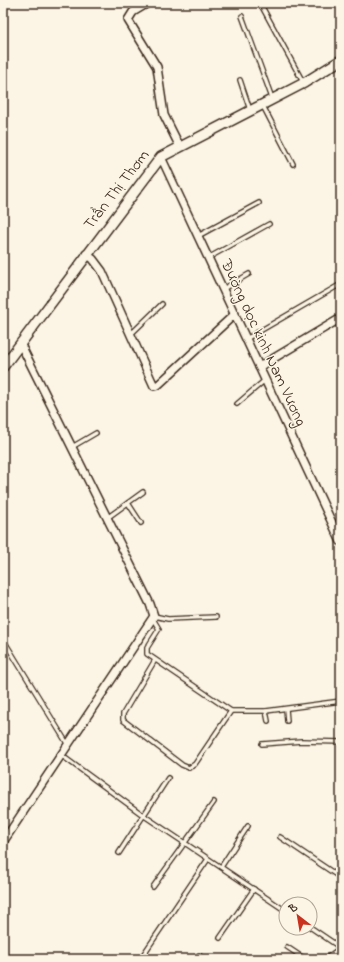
<svg xmlns="http://www.w3.org/2000/svg" width="344" height="962" font-family="'Indie Flower',sans-serif">
<rect width="100%" height="100%" fill="#fcf5e5"/>
<filter id="ink" filterUnits="userSpaceOnUse"><feTurbulence type="fractalNoise" baseFrequency=".025" numOctaves="2"/><feDisplacementMap in="SourceGraphic" scale="8" xChannelSelector="R" yChannelSelector="G"/><feConvolveMatrix kernelMatrix="1 2 1 2 8 2 1 2 1" color-interpolation-filters="sRGB"/></filter>
<g filter="url(#ink)">
<g fill="none" stroke-linecap="round" stroke-linejoin="round">
<g stroke="#3b2a1e" stroke-width="6">
<g id="service">
<path d="M260,3L303,82"/>
<path d="M242,16L272,98"/>
<path d="M240,80L250,110"/>
<path d="M262,104L293,164"/>
<path d="M198,236L259,203"/>
<path d="M208,258L269,224"/>
<path d="M223,289L249,274"/>
<path d="M130,335L162,304"/>
<path d="M246,339L341,284"/>
<path d="M237,404L265,380"/>
<path d="M72,447L96,433"/>
<path d="M128,503L141,523"/>
<path d="M107,518L143,492"/>
<path d="M154,616L168,619L216,617"/>
<path d="M153,619L159,629L147,648V654L231,711H266L341,701"/>
<path d="M3,639L68,745"/>
<path d="M155,660L123,714V720L182,765L189,768L195,764L231,711"/>
<path d="M286,709L287,721"/>
<path d="M266,711L268,721"/>
<path d="M262,744L302,741L341,742"/>
<path d="M61,755L143,815L286,911"/>
<path d="M280,837L341,878"/>
<path d="M119,853L168,778"/>
<path d="M221,867L248,826"/>
<path d="M153,887L214,802"/>
<path d="M310,927L341,948"/>
<path d="M220,938L254,889"/>
<path d="M287,947L305,959"/>
<path d="M143,955L208,859"/>
<path d="M193,959L199,955L204,959"/>
</g>
</g>
<g stroke="#3b2a1e" stroke-width="10">
<g id="minor">
<path d="M148,3L133,12L128,20L157,67L164,115L180,147"/>
<path d="M161,157L341,542"/>
<path d="M86,254L93,259L102,271L154,386L158,385L235,314"/>
<path d="M259,367L341,318"/>
<path d="M3,842L154,616L150,604L21,345"/>
</g>
</g>
<g stroke="#3b2a1e" stroke-width="12">
<g id="tertiary">
<path d="M3,367L161,157L304,83L341,60"/>
<path d="M330,959L341,951"/>
</g>
</g>
<use href="#service" stroke="#fcf5e5" stroke-width="3.5"/>
<use href="#minor" stroke="#fcf5e5" stroke-width="7"/>
<use href="#tertiary" stroke="#fcf5e5" stroke-width="9"/>
</g>
</g>
<g text-anchor="middle" dominant-baseline="central" stroke-width="3" stroke-linejoin="round" paint-order="stroke">
<g font-size="16" fill="#3b2a1e" stroke="#fcf5e5">
<text transform="translate(117 190) rotate(-52)">Trần Thị Thơm</text>
<text transform="translate(263 343) rotate(65)">Đường dọc kinh Nam Vương</text>
</g>
</g>
<rect width="344" height="962" fill="none" stroke="#fcf5e5" stroke-width="16"/>
<rect x="8" y="8" width="328" height="946" fill="none" stroke="#3b2a1e" stroke-width="1.5" filter="url(#ink)"/>
<g transform="translate(298 916) rotate(329)"><circle r="19" fill="#fcf5e5" stroke="#afa495"/>
<path d="M0-3L7 15L0 10L-7 15Z" fill="#c8321e"/>
<text y="-6" font-size="11" font-weight="bold" text-anchor="middle" fill="#3b2a1e">B</text>
</g>
</svg>
